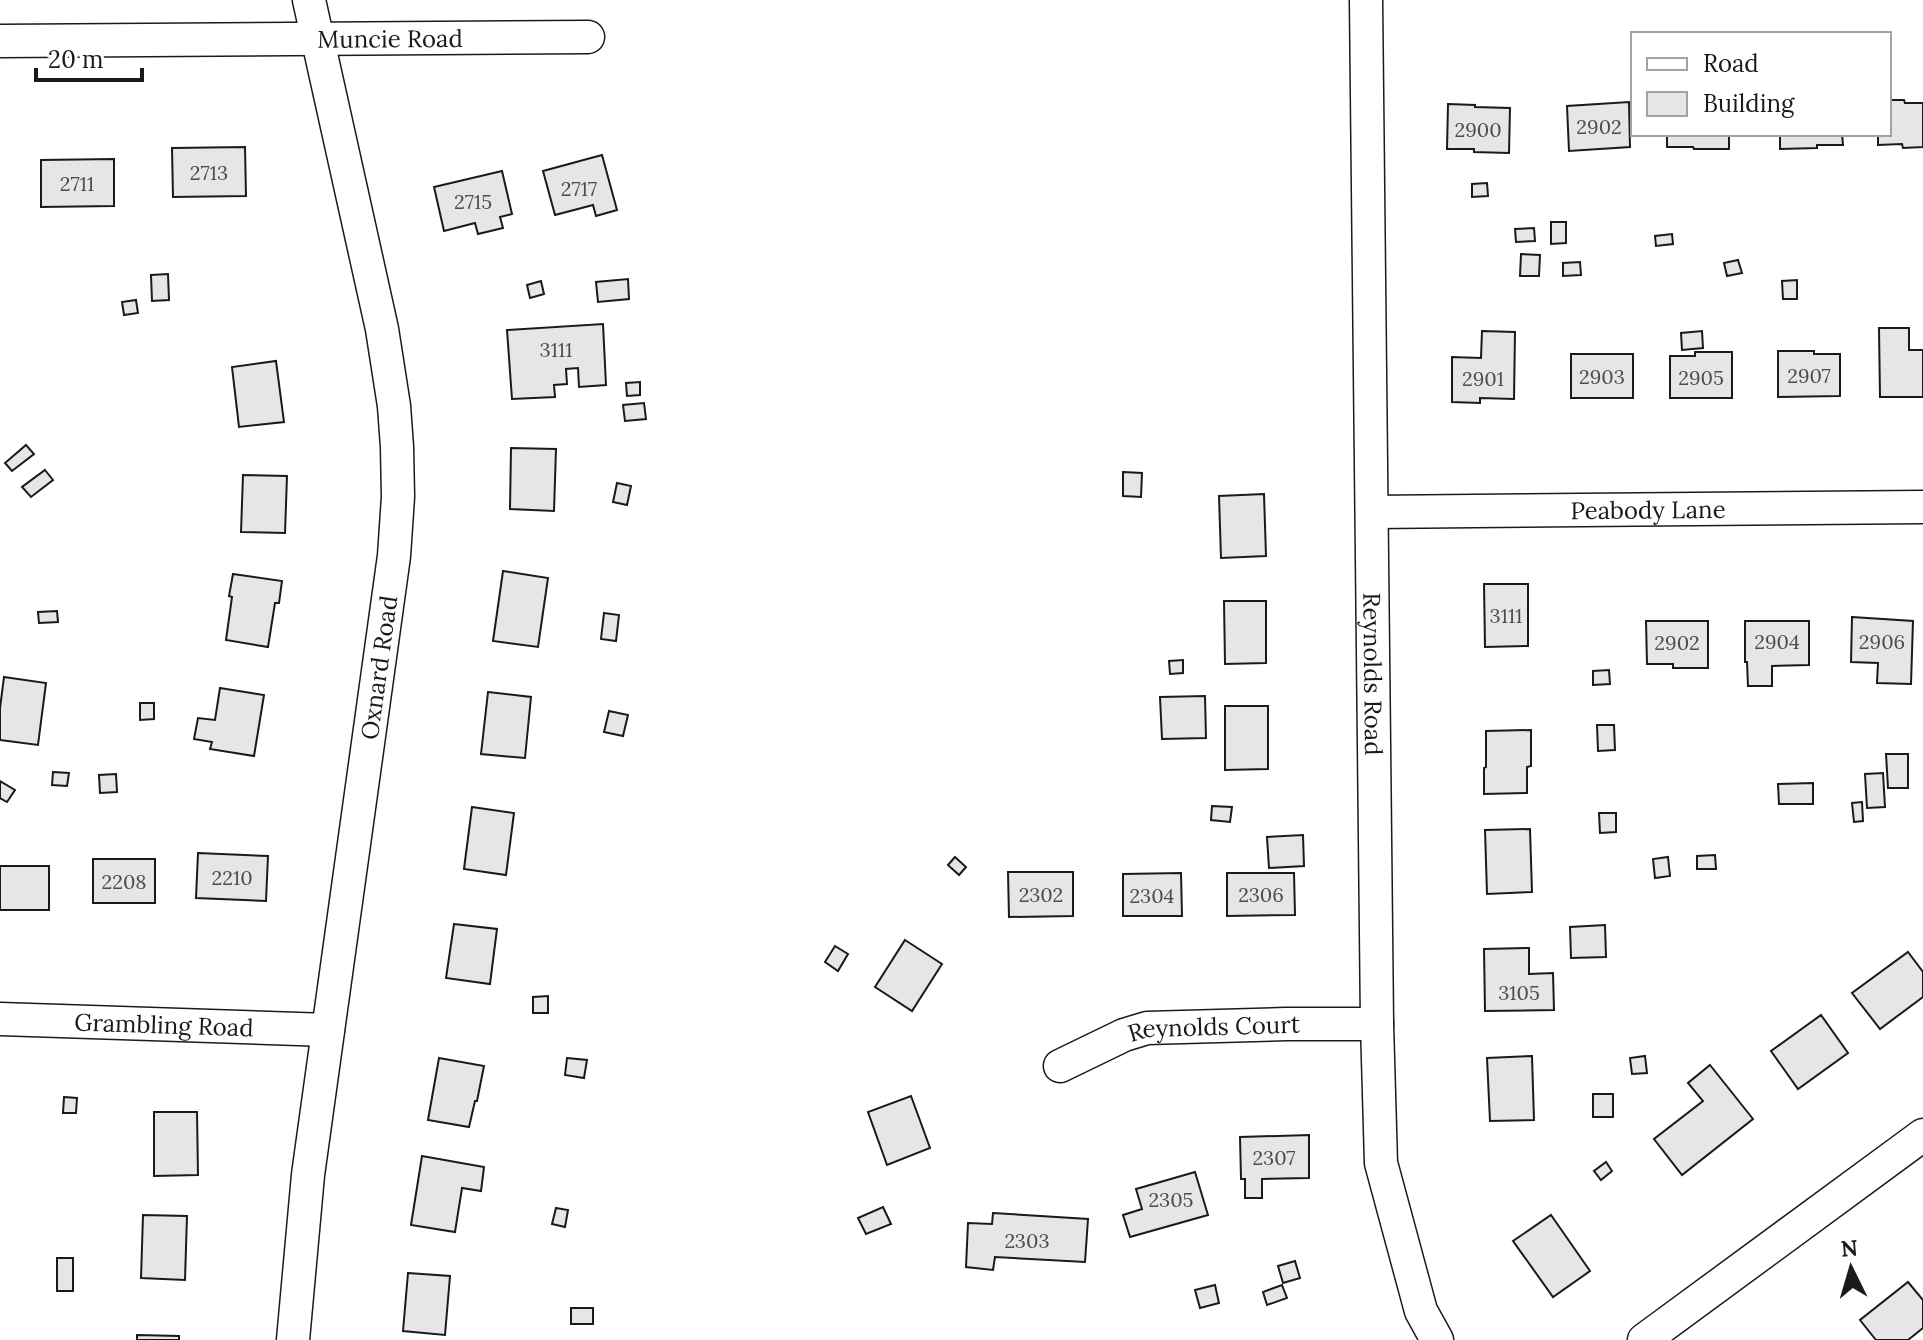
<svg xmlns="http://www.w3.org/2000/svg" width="1923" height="1340" font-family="Lora,serif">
<rect width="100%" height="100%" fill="#fff"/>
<g fill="#e6e6e6" stroke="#1a1a1a" stroke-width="2">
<path d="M1889,100H1904L1905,103H1923V147L1903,148L1902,144L1878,145V134H1889Z"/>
<path d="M1629,102L1630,147L1569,151L1567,106Z"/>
<path d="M1448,104L1475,105V107L1510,108L1509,153L1474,152V149H1447Z"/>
<path d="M1667,134H1729V149H1694L1693,147H1667Z"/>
<path d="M1780,134H1842L1843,145H1817V148L1780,149Z"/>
<path d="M245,147L246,196L173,197L172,148Z"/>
<path d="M602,155L617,210L596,216L593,205L555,215L543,171Z"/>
<path d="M114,159V206L41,207V160Z"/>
<path d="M502,171L512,214L500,217L503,228L478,234L475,223L444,231L434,187Z"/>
<path d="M1487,183L1488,196L1472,197V184Z"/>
<path d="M1551,222H1566V243L1551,244Z"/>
<path d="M1534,228L1535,241L1516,242L1515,229Z"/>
<path d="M1672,234L1673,244L1656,246L1655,236Z"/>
<path d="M1521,254L1540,255L1539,276H1520Z"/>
<path d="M1738,260L1742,273L1727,276L1724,263Z"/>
<path d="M1580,262L1581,275L1563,276V263Z"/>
<path d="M168,274L169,300L152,301L151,275Z"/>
<path d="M628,279L629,299L598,302L596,282Z"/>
<path d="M1797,280V299H1783L1782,281Z"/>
<path d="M541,281L544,294L530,298L527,285Z"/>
<path d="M136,300L138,313L124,315L122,302Z"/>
<path d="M603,324L606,385L579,387L578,368L566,369L567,384L554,385L555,397L512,399L507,330Z"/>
<path d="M1879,328H1909V350H1923V397H1880Z"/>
<path d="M1482,331L1515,332L1514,399L1480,398V403L1452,402V357L1481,358Z"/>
<path d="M1702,331L1703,348L1682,350L1681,333Z"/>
<path d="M1778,351H1814V354H1840V396L1778,397Z"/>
<path d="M1695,352H1732V398H1670V356H1695Z"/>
<rect x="1571" y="354" width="62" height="44"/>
<path d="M276,361L284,422L239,427L232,367Z"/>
<path d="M640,382V395L627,396L626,383Z"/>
<path d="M644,403L646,419L625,421L623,405Z"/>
<path d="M26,445L34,454L12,471L5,463Z"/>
<path d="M511,448L556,449L554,511L510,509Z"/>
<path d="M45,470L53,480L31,497L22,487Z"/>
<path d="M1123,472L1142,473L1141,497L1123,496Z"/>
<path d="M243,475L287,476L285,533L241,532Z"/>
<path d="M617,483L631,486L627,505L613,502Z"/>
<path d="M1264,494L1266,556L1221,558L1219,496Z"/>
<path d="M503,571L548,578L538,647L493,641Z"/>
<path d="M233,574L282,581L279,603H275L268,647L226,640L232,597L229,596Z"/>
<path d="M1484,584H1528V646L1485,647Z"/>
<path d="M1224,601H1266V663L1225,664Z"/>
<path d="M57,611L58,622L39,623L38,612Z"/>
<path d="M604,613L619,615L616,641L601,639Z"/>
<path d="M1852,617L1913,621L1911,684L1877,683L1878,663L1851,662Z"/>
<path d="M1646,621H1708V668H1673V664H1647Z"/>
<path d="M1745,621H1809V665L1772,666V686H1748L1747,662H1745Z"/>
<path d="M1183,660V673L1170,674L1169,661Z"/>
<path d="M1609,670L1610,684L1593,685V671Z"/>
<path d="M4,677L46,683L38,745L0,740V708Z"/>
<path d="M220,688L264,695L254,756L210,749L212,742L194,739L198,718L215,720Z"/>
<path d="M488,692L531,697L525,758L481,754Z"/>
<path d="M1205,696L1206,738L1162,739L1160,697Z"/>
<path d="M140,703H154V719L140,720Z"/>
<path d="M1225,706H1268V769L1225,770Z"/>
<path d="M609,711L628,715L623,736L604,732Z"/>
<path d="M1597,725H1614L1615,750L1598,751Z"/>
<path d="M1531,730V766L1527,767V793L1484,794V768L1486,767V731Z"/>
<path d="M1886,754H1908V788H1888Z"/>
<path d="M53,772L69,773L67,786L52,785Z"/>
<path d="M1883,773L1885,807L1867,808L1865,774Z"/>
<path d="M116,774L117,792L100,793L99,775Z"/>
<path d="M0,781L15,790L7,802L0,798Z"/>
<path d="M1813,783V804H1779L1778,784Z"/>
<path d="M1862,802L1863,821L1854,822L1852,803Z"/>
<path d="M1212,806L1232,807L1230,822L1211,820Z"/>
<path d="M472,807L514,813L506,875L464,869Z"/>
<path d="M1599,813H1616V832L1600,833Z"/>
<path d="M1530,829L1532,892L1487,894L1485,830Z"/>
<path d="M1303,835L1304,866L1269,868L1267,837Z"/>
<path d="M198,853L268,856L266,901L196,898Z"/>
<path d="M1715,855L1716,869H1697V856Z"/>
<path d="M955,857L966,867L959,875L948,865Z"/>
<path d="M1668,857L1670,876L1655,878L1653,859Z"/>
<rect x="93" y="859" width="62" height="44"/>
<rect x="0" y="866" width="49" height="44"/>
<path d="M1008,872H1073V916L1009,917Z"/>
<path d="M1181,873L1182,916H1123V874Z"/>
<path d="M1227,873H1294L1295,915L1227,916Z"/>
<path d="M454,924L497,929L490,984L446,978Z"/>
<path d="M1605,925L1606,957L1571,958L1570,927Z"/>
<path d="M905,940L942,964L912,1011L875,987Z"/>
<path d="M835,946L848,954L838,971L825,962Z"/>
<path d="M1529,948V974L1553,973L1554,1010L1485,1011L1484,949Z"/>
<path d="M1908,952L1923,972V997L1880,1029L1852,993Z"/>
<path d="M548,996V1013H533V997Z"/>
<path d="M1821,1015L1848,1053L1798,1089L1771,1051Z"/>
<path d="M1532,1056L1534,1120L1490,1121L1487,1058Z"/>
<path d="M1645,1056L1647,1073L1632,1074L1630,1058Z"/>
<path d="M439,1058L484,1066L477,1101H475L469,1127L428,1120Z"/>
<path d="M567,1058L587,1060L584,1078L565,1075Z"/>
<path d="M1710,1065L1753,1119L1682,1175L1654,1139L1703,1101L1688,1083Z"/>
<rect x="1593" y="1094" width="20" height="23"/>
<path d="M911,1096L930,1148L887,1165L868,1112Z"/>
<path d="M64,1097L77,1098L76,1113H63Z"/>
<path d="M154,1112H197L198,1175L154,1176Z"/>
<path d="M1309,1135V1178L1262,1179V1198H1245V1179H1241L1240,1137Z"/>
<path d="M422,1156L484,1167L481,1191L462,1188L455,1232L411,1225Z"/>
<path d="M1606,1162L1612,1171L1601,1180L1594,1171Z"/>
<path d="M1195,1172L1208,1215L1130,1237L1123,1215L1142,1209L1136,1189Z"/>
<path d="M883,1207L891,1224L866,1234L858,1218Z"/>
<path d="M556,1208L568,1210L565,1227L552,1224Z"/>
<path d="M993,1213L1088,1219L1085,1262L995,1257L993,1270L966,1267L968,1223L992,1224Z"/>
<path d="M143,1215L187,1216L185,1280L141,1278Z"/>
<path d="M1551,1215L1590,1271L1553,1297L1513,1241Z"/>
<rect x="57" y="1258" width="16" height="33"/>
<path d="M1295,1261L1300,1278L1283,1283L1278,1266Z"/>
<path d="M408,1273L450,1276L445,1335L403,1331Z"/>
<path d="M1908,1282L1923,1300V1328L1908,1340H1876L1860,1320Z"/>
<path d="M1215,1285L1219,1303L1200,1308L1195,1290Z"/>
<path d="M1282,1285L1287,1298L1267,1305L1263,1292Z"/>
<rect x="571" y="1308" width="22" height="16"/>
<path d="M137,1335L179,1336V1340H137Z"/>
</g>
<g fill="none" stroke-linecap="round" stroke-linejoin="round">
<g stroke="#1a1a1a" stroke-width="35">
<g id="street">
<path id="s1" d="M1366,0L1377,1024L1381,1163L1421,1311L1437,1340"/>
<path id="s2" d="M0,41L588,37"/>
<path id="s3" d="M1372,512L1923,507"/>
<path id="s4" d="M0,1019L328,1030"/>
<path id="s5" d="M1060,1066L1124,1035L1147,1028L1286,1024H1377"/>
<path id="s6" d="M293,1340L308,1175L394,556L398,497L397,447L394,406L382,329L309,0"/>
<path d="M1644,1340L1923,1135"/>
</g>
</g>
<use href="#street" stroke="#fff" stroke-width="32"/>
</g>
<g text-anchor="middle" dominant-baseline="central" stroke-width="6" stroke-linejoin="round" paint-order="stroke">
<g font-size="20" fill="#4d4d4d">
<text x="1599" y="126">2902</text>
<text x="1478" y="129">2900</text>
<text x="209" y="172">2713</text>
<text x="77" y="183">2711</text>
<text x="579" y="188">2717</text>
<text x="473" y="201">2715</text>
<text x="556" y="349">3111</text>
<text x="1809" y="375">2907</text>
<text x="1602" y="376">2903</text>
<text x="1701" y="377">2905</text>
<text x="1483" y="378">2901</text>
<text x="1506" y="615">3111</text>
<text x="1777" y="641">2904</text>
<text x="1882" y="641">2906</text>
<text x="1677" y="642">2902</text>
<text x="232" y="877">2210</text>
<text x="124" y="881">2208</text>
<text x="1041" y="894">2302</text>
<text x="1261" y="894">2306</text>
<text x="1152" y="895">2304</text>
<text x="1519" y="992">3105</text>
<text x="1274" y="1157">2307</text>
<text x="1171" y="1199">2305</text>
<text x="1027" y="1240">2303</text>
</g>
<g font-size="24" fill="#1a1a1a" stroke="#fff">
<text stroke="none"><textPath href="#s2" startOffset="390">Muncie Road</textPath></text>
<text stroke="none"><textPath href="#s3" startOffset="276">Peabody Lane</textPath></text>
<text stroke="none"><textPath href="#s6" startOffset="678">Oxnard Road</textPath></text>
<text stroke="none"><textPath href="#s1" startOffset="674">Reynolds Road</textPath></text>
<text stroke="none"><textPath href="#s4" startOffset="164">Grambling Road</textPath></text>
<text stroke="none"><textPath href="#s5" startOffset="162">Reynolds Court</textPath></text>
</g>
</g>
<rect x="1631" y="32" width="260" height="104" fill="#ffffff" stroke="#a3a3a3" stroke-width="2"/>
<rect x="1647" y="58" width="40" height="12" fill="#ffffff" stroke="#a3a3a3" stroke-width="2"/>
<text x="1703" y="72" font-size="24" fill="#1a1a1a">Road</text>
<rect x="1647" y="92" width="40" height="24" fill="#e6e6e6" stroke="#a3a3a3" stroke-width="2"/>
<text x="1703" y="112" font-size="24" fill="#1a1a1a">Building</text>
<g transform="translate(1851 1268) rotate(355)" stroke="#ffffff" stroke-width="6" paint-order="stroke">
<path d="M0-6L14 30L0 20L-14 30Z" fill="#1a1a1a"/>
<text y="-12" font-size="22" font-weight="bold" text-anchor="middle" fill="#1a1a1a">N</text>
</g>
<path d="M36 68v12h106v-12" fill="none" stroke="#1a1a1a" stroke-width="4"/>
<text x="48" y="68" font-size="24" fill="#1a1a1a" stroke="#ffffff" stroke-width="6" paint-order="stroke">20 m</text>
</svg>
